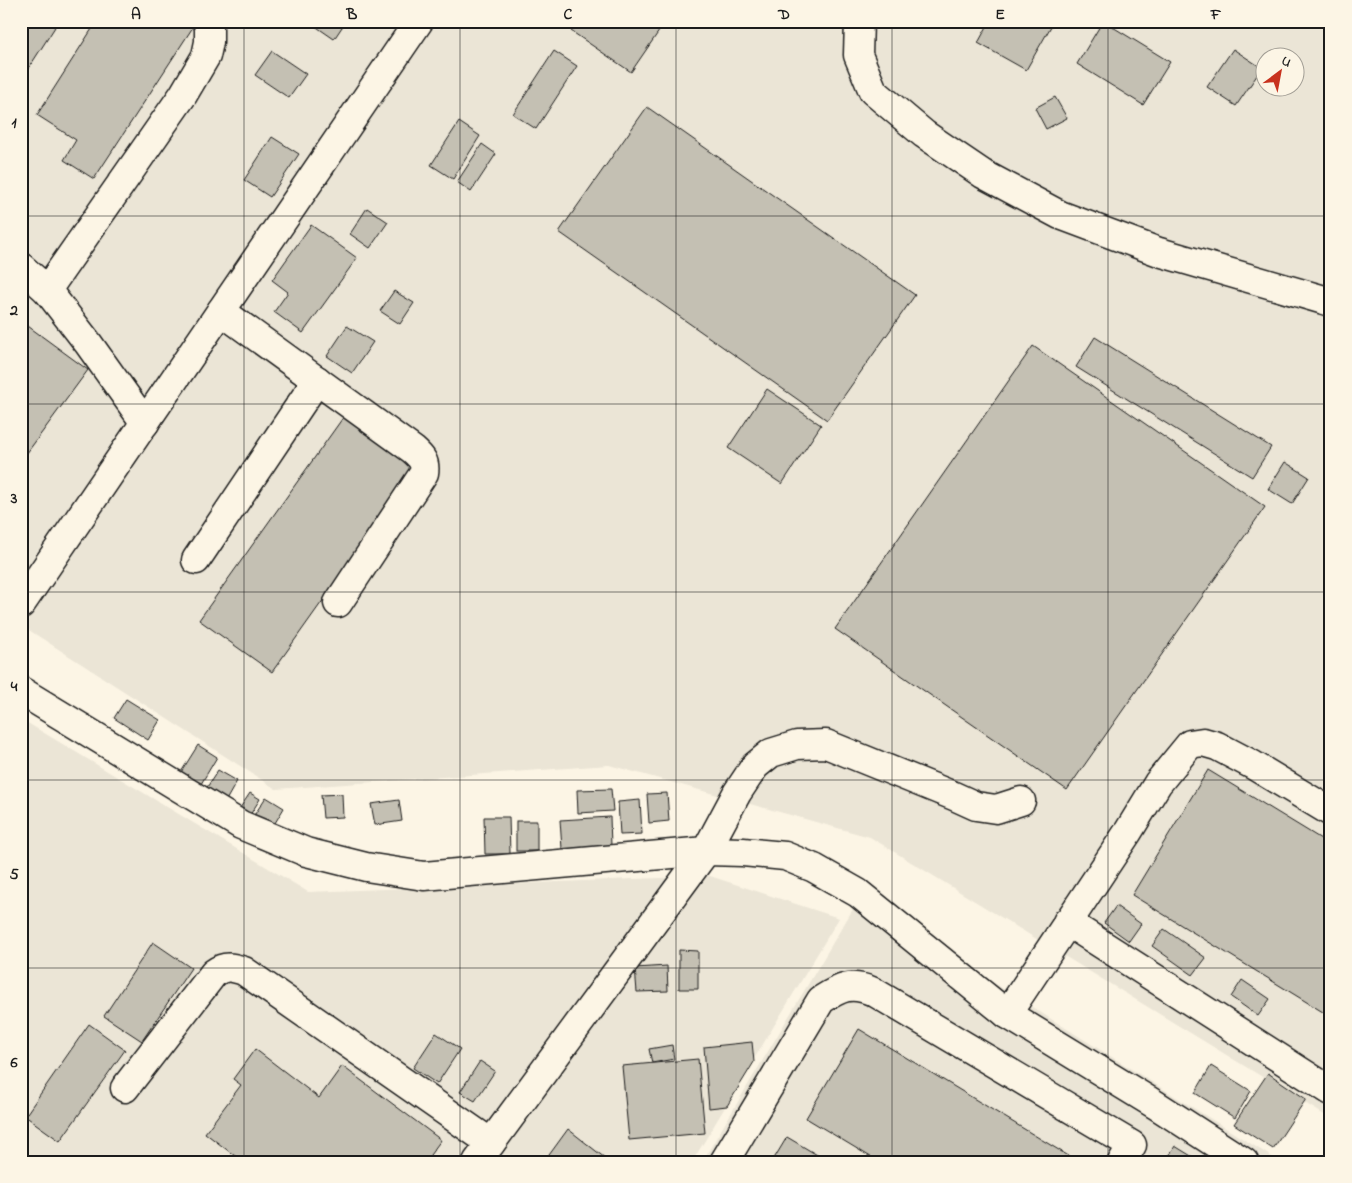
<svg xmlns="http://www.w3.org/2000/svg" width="1352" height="1183" font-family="'Indie Flower',sans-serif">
<rect width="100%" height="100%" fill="#fcf5e5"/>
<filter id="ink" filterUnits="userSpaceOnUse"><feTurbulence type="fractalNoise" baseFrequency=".02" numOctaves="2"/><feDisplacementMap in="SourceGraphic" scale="10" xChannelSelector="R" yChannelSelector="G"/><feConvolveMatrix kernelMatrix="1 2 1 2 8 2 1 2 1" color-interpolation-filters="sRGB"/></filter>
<g filter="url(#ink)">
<g fill="#ebe5d6" fill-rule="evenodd">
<path d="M21,21H1331V1119L870,837L609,765L276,789L21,625ZM1264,58H1294V88H1264Z"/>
<path d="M21,719L308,892L710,876L839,918L692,1162H21Z"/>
<path d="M859,899L1280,1162H702Z"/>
</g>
<g fill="#c4c0b3" stroke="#1c1c1c">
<path d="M21,21H46L55,27L21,80Z"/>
<path d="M97,21H190L195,24L94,179L64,160L76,140L37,115Z"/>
<path d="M308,21H346L334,39Z"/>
<path d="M578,21H666L631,72L571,31Z"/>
<path d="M990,21H1054L1026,70L978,43Z"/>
<path d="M1103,21L1170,62L1143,105L1077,64Z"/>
<path d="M1233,49L1262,68L1236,106L1207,87Z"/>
<path d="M272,51L306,74L289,98L255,75Z"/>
<path d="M554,51L577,66L536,129L513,114Z"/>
<path d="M1055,97L1067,118L1046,129L1035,108Z"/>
<path d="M647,107L915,295L827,420L559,232Z"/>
<path d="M459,122L480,136L453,179L431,165Z"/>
<path d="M272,137L299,154L270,197L244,180Z"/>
<path d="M482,144L496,154L471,192L457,182Z"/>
<path d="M367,208L388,222L370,248L350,234Z"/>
<path d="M311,225L357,258L303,333L274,312L288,292L272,280Z"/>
<path d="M394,291L414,303L400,324L380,311Z"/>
<path d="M21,321L88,370L21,461Z"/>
<path d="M347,326L373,342L352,373L327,356Z"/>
<path d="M1095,337L1271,447L1252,477L1076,367Z"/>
<path d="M1033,346L1265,507L1067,790L835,629Z"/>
<path d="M767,389L821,425L782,484L728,448Z"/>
<path d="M347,412L420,464L272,672L199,620Z"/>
<path d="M1285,462L1309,477L1292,504L1268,489Z"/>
<path d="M126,699L160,720L148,740L114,718Z"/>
<path d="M198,745L217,757L198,789L178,777Z"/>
<path d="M218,770L237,781L224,804L204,792Z"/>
<path d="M1208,770L1331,845V1017L1132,895Z"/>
<path d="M611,789L613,811L578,813L577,790Z"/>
<path d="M250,793L260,799L250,815L240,808Z"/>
<path d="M667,793L669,821L649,823L647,794Z"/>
<path d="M342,794L343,817L323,818L321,795Z"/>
<path d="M266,797L284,808L272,828L253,817Z"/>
<path d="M399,800L402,821L375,825L371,804Z"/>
<path d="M640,800L642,834L620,835L618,802Z"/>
<path d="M484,817H509L510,854H485Z"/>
<path d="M610,817L611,846L562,849L560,820Z"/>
<rect x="516" y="821" width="21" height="30"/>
<path d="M1116,906L1141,924L1129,941L1104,923Z"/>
<path d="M1164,929L1206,958L1193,975L1152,946Z"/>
<path d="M153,942L191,968L142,1041L104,1016Z"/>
<path d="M679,950L698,951V989H679Z"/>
<path d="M667,966L668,991L637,992L635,968Z"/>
<path d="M1242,980L1270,999L1258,1016L1231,997Z"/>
<path d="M89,1024L125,1050L60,1141L25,1116Z"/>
<path d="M859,1029L1072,1158L1069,1162H879L806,1118Z"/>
<path d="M436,1033L460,1049L437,1084L413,1068Z"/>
<path d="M752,1042L754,1062L727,1106L709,1108L704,1047Z"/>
<path d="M672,1045L674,1059L652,1063L649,1049Z"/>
<path d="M255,1049L319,1098L342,1066L441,1140L425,1162H243L205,1133L241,1085L233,1079Z"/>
<path d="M698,1059L705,1133L629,1140L622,1066Z"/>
<path d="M480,1061L495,1071L475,1101L460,1092Z"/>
<path d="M1211,1066L1251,1091L1235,1118L1195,1093Z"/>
<path d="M1268,1073L1306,1099L1273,1149L1234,1124Z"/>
<path d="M568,1129L610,1162H544Z"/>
<path d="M787,1137L829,1162H772Z"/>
<path d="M1175,1146L1201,1162H1165Z"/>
</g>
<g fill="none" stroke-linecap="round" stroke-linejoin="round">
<g stroke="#1c1c1c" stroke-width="31">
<g id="minor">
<path d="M859,21L858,55L873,91L924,134L983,174L1060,215L1159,252L1331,302"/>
<path d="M21,267L47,290L88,343L145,423"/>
<path d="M47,290L183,95L206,56L209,42V28L207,21"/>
<path d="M221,311L413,450C421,457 426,462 424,473L338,603"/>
<path d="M196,560L317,380"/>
<path d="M21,604L419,21"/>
<path d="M21,691L241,825L306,852L366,867L424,876L706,851L743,852L785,856L814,868L858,893L1007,1014L1156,1105L1244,1162"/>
<path d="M1067,922L1331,1091"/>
<path d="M1007,1014L1128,832L1158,783L1190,744L1203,742L1217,746L1253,765L1331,812"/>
<path d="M125,1088L214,973C225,965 232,967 244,971L491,1143"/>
<path d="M477,1162L706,851L737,793L755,766L771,753L797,745L826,744L954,796L976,806L996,809L1021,801"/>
<path d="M724,1162L821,1000C841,987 851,982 874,992L1132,1145L1122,1162"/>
</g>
</g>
<use href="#minor" stroke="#fcf5e5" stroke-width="28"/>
</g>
</g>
<path fill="none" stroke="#1c1c1c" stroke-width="1" stroke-opacity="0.55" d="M244,21V1162M460,21V1162M676,21V1162M892,21V1162M1108,21V1162M21,216H1331M21,404H1331M21,592H1331M21,780H1331M21,968H1331"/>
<rect width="1352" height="1183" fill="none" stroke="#fcf5e5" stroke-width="55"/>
<g transform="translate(1280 72) rotate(32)"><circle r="24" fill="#fcf5e5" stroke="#a29e95"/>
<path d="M0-4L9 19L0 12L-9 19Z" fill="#c8321e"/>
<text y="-8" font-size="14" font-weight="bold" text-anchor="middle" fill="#1c1c1c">U</text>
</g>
<rect x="28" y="28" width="1296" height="1128" fill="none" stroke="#1c1c1c" stroke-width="2"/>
<g font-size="16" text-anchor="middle" font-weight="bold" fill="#1c1c1c">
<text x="136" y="19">A</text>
<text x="352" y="19">B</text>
<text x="568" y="19">C</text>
<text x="784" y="19">D</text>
<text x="1000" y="19">E</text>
<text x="1216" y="19">F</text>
<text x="14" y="127">1</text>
<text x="14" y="315">2</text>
<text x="14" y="503">3</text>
<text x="14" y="691">4</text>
<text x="14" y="879">5</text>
<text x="14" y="1067">6</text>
</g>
</svg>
